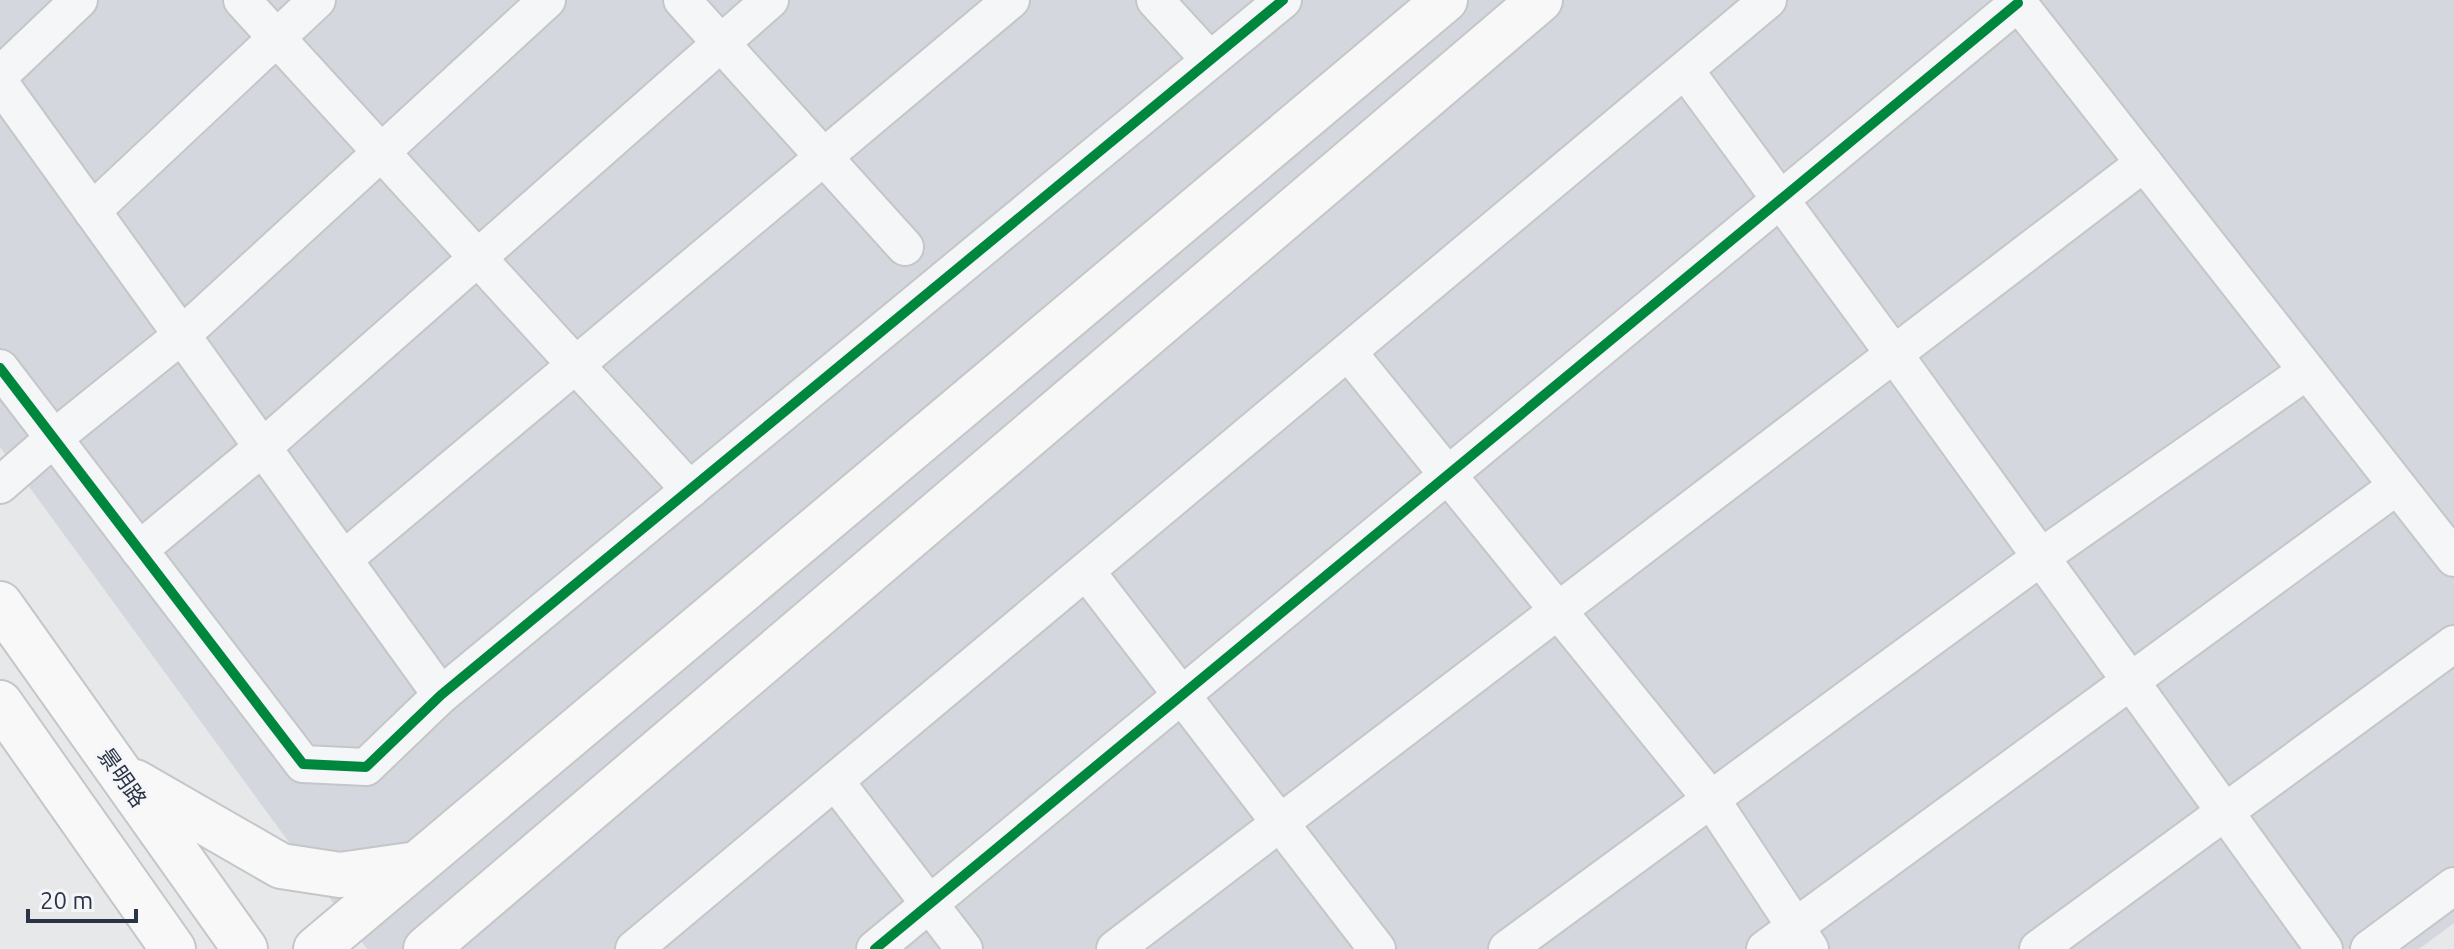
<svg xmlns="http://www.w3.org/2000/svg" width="2454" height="949" font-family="Ubuntu,'Noto Sans SC',sans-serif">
<rect width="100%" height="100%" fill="#e6e8ea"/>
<path fill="#d4d7dd" d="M0,0H2454V923L2419,949H367L0,447Z"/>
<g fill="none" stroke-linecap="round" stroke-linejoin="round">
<g stroke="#c4c6c8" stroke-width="40">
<g id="street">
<path d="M242,0L690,490"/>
<path d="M682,0L905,247"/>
<path d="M1155,0L1210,60"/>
<path d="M2016,0L2454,558"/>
<path d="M1685,70L1894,354L2324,949"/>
<path d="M0,75L79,0"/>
<path d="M0,83L441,695"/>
<path d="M92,211L317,0"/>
<path d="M1348,352L1711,799L1810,949"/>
<path d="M0,368L303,764L366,767L441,695L1283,0"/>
<path d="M0,485L54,438L182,335L547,0"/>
<path d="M139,550L263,447L770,0"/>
<path d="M344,559L1011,0"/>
<path d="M1086,571L1377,949"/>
<path d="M835,781L964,949"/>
<path d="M634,949L1768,0"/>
<path d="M875,949L2018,3"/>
<path d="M1115,949L2144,163"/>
<path d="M1507,949L2041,557L2307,371"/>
<path d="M1765,949L2397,486"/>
<path d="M2038,949L2454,644"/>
<path d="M2369,949L2454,886"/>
</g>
</g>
<g stroke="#c4c6c8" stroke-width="48">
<g id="secondary">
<path d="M0,604L245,949"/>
<path d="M0,703L173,949"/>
<path d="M135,782L281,866L340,875L417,864"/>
<path d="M316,949L1445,0"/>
<path d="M426,949L1540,0"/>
</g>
</g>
<use href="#street" stroke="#f5f6f7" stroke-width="36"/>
<use href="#secondary" stroke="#f8f8f8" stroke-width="44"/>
<g stroke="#f4f6f9" stroke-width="15">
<g id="cycleway">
<path d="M0,368L303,764L366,767L441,695L1283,0"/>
<path d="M875,949L2018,3"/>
</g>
</g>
<use href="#cycleway" stroke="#00873e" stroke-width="10"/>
</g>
<g text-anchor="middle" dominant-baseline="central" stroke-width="6" stroke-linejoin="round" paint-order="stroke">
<g font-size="22" fill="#2b3445" stroke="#f4f6f9">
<text transform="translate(123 777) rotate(55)">景明路</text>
</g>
</g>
<path d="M28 909v12h108v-12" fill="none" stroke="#2b3445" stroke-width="4"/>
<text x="40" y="909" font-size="24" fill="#2b3445" stroke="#f4f6f9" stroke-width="6" paint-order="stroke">20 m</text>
</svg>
